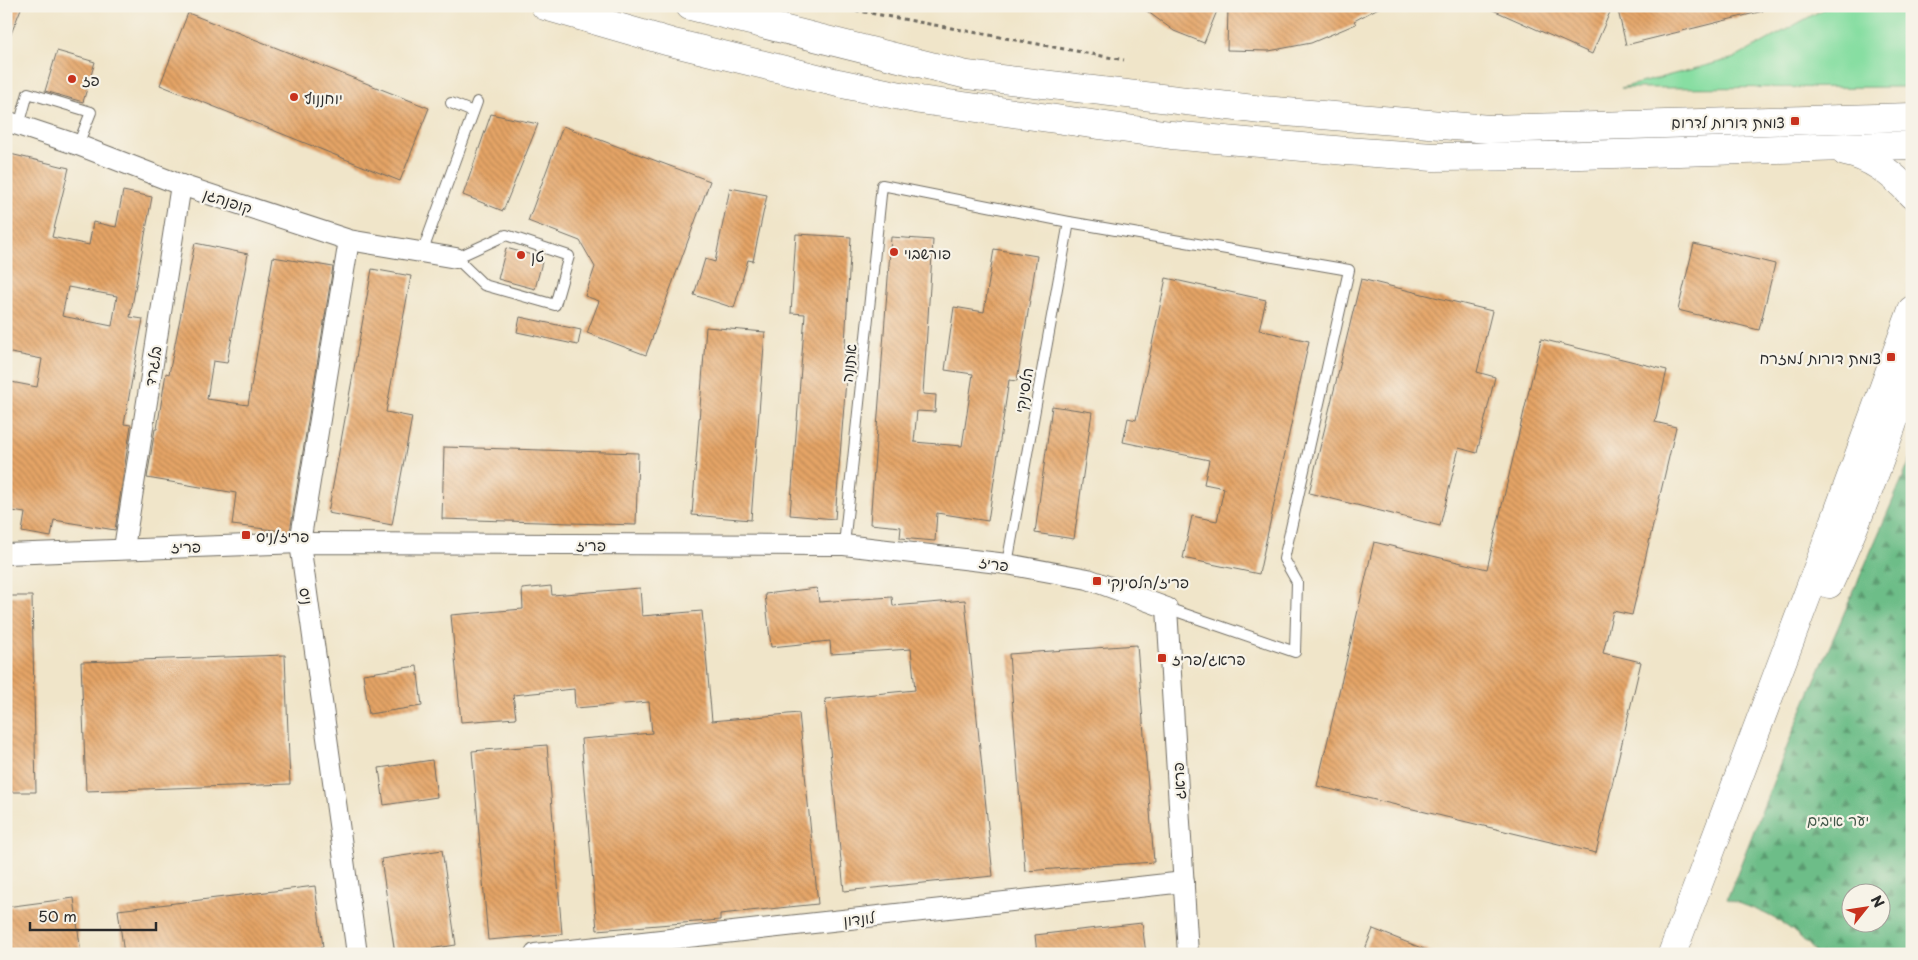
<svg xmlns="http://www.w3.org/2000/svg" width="1918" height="960" font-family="'Playpen Sans','Playpen Sans Hebrew',sans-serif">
<defs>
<pattern id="forest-firs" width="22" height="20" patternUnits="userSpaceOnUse" patternTransform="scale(1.25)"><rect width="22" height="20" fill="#6dbd88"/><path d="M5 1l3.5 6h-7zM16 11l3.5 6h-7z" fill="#5a9a6f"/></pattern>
<pattern id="building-back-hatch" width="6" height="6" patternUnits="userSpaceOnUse" patternTransform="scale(1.25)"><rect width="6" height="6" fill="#e5a466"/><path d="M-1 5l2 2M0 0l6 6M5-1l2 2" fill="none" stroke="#ba8654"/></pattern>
</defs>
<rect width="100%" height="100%" fill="#f7f3e8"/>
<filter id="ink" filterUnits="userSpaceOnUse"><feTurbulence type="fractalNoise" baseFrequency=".02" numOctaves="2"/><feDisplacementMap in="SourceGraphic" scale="10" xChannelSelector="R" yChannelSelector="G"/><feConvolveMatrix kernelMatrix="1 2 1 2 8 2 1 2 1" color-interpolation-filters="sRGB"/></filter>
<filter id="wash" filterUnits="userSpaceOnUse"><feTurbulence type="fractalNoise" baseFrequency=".0096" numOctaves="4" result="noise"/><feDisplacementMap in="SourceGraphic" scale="20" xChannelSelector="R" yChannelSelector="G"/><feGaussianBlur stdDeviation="1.12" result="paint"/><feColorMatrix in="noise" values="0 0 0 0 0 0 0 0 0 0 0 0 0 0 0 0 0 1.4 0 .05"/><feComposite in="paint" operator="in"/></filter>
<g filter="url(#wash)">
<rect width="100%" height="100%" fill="#f0e5c9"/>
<path fill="#87dea2" stroke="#598466" d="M1829,6H1912V87L1621,88L1735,58Z"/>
<path fill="url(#forest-firs)" stroke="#4c745a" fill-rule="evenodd" d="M1912,456V954H1816C1790,922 1765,912 1727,899L1794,729ZM1850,892H1880V922H1850Z"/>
<g id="blocks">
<g fill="url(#building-back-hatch)" fill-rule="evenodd">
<path d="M6,6H22L7,44H6Z"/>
<path d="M1140,6H1219L1204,43L1174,31Z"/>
<path d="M1228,6H1258V10L1277,6H1382L1354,21L1356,24L1311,43L1269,51L1227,50Z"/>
<path d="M1484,6H1596L1610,12L1592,54Z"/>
<path d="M1617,6H1762L1763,11L1626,45Z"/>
<path d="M188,13L429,108L400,181L160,85Z"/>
<path d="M57,51L95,62L83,102L45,91Z"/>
<path d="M491,114L538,124L503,211L463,195Z"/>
<path d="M563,126L710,181L646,355L587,333L599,301L585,296L595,267L580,241L528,221Z"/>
<path d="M6,153L69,168L52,237L89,245L93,222L116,227L123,191L152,197L130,317L143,319L124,424L131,425L115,530L54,520L51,537L22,532L25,513L6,510V381L37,387L42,359L6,352ZM68,287L117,296L112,326L62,316Z"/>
<path d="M730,188L767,195L753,261L748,260L734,308L694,295L705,259L715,262Z"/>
<path d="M796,234L851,237L843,380H846L835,519L790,515L805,314L791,313Z"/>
<path d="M891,237L933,240L923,394L936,395L935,412L917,411L914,442L962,446L973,374L945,370L954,307L984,312L994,249L1037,256L1017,381L1009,380L988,521L937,513L935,541L900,538L901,527L870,524Z"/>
<path d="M195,243L248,254L227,363L213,361L207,399L248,405L273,257L333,267L290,532L232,525L236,493L147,478L155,429H157L166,373L169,374Z"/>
<path d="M1694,244L1775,264L1759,330L1678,310Z"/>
<path d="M506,248L543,258L535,289L498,279Z"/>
<path d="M372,269L411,276L386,412L412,417L392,525L328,513Z"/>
<path d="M1166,278L1266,300L1259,330L1309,341L1259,574L1183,558L1192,516L1217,521L1224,488L1204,484L1209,460L1123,442L1128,418L1136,420Z"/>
<path d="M1361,279L1492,311L1477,372L1495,377L1477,453L1459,448L1440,526L1309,493Z"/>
<path d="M520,317L581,330L578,345L517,332Z"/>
<path d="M706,327L765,332L751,520L692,515Z"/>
<path d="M1541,339L1667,370L1655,422L1676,427L1632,615L1613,611L1603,653L1641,662L1596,853L1317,786L1374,542L1487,569Z"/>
<path d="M1052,406L1092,412L1074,539L1035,533Z"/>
<path d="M444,447L638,453L636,525L442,519Z"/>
<path d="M551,586L552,595L640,588L642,616L702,611L712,721L799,713L818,904L720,914V920L597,930L581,739L652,733L649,702L575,708L574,689L513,695L516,718L461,722L451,615L523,609L522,589Z"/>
<path d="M817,588L819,602L892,597L893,606L965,600L993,876L844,891L825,699L915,690L911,649L831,654L830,641L771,647L765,594Z"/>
<path d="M6,596H32L36,792H9Z"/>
<path d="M1137,645L1154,862L1025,871L1009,654Z"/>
<path d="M285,655L290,784L86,791L81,662Z"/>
<path d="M417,666L422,706L369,714L363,674Z"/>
<path d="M547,745L562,934L488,940L472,751Z"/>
<path d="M432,760L437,797L384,805L379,768Z"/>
<path d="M442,850L456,945L395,954L381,859Z"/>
<path d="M315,886L323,947L269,954H124L118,910Z"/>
<path d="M74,898L81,954H6V907Z"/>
<path d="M1142,923L1146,954H1037L1035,935Z"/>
<path d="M1373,929L1434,953L1433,954H1363Z"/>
</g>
</g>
</g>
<g filter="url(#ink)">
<use href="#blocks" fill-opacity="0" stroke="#706c62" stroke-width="1"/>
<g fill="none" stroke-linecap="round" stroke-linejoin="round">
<g stroke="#706c62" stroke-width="12">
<g id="service">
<path d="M451,103L473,112"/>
<path d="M19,126L28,93L91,112L78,145"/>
<path d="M506,235L569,256L555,305L484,285L456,258Z"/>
<path d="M422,253L477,102"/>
<path d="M844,545L882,185L1069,222L1349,270L1284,559L1297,582L1295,652L1167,608"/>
<path d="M1007,564L1069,222"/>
</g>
</g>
<g stroke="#706c62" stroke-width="22">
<g id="minor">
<path d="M6,121L78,145L181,185L349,240L456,258"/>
<path d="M349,240L300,543L357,954"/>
<path d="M124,548L181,185"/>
<path d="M6,554L300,543L844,545L1007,564L1088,579L1167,608L1188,954"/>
<path d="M535,954L1184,882"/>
</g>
</g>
<g stroke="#706c62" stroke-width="29">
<g id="primary">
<path d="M545,6L670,42L838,83L920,100L1171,135L1346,151L1433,157L1549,156L1912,145"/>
<path d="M690,6L967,75L1262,110L1489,129L1912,117"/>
<path d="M1845,152C1872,157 1894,175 1912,195"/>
<path d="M1829,584C1862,514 1887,441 1912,368"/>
<path d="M1672,954L1822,556L1912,310"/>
</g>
</g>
<path stroke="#706c62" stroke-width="3" stroke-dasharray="4 4" stroke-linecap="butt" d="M832,6L1124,60"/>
<use href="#service" stroke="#fff" stroke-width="10"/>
<use href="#minor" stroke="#fff" stroke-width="20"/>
<use href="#primary" stroke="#fff" stroke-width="28"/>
</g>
</g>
<g fill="#c8321e" stroke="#f7f3e8" stroke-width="2">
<circle cx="72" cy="79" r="5"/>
<circle cx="294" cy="97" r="5"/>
<rect x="1790" y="116" width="10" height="10" rx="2.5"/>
<circle cx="894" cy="252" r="5"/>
<circle cx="521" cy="255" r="5"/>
<rect x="1886" y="352" width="10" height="10" rx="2.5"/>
<rect x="241" y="530" width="10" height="10" rx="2.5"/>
<rect x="1092" y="576" width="10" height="10" rx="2.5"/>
<rect x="1157" y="653" width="10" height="10" rx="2.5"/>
</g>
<g text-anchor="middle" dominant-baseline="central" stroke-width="4.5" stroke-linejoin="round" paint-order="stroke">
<g font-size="15" fill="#2b2b2b" stroke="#f7f3e8" text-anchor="start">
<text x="82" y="79">פז</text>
<text x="304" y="97">יוחננוף</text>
<text x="1785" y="121" text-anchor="end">צומת דורות לדרום</text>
<text x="904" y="252">פורשבוי</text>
<text x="531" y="255">טן</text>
<text x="1881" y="357" text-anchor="end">צומת דורות למזרח</text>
<text x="256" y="535">פריז/ניס</text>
<text x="1107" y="581">פריז/הלסינקי</text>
<text x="1172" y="658">פראג/פריז</text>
</g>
<g font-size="15" fill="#2b2b2b" stroke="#f7f3e8">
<text transform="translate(228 200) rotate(18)">קופנהגן</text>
<text transform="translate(848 363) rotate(-84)">אתונה</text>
<text transform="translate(152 366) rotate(-81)">בלגרד</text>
<text transform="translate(1023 390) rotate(-80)">הלסינקי</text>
<text x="591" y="544">פריז</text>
<text transform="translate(186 546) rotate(-1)">פריז</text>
<text transform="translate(994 563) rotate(8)">פריז</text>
<text transform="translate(307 596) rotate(82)">ניס</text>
<text transform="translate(1178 781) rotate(-93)">פראג</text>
<text transform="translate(859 918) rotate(-6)">לונדון</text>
</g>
<g font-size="15" fill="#425849" stroke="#f7f3e8">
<text x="1838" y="819">יער איבים</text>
</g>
</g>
<rect width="1918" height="960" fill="none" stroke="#f7f3e8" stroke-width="25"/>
<g transform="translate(1866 908) rotate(60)"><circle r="24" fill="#f7f3e8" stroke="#a5a39c"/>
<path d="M0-4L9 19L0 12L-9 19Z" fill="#c8321e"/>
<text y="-8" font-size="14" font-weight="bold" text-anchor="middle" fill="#2b2b2b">N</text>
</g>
<path d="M30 922v8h126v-8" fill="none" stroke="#2b2b2b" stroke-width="2.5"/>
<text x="38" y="922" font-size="15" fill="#2b2b2b" stroke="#f7f3e8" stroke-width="4" paint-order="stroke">50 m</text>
</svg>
